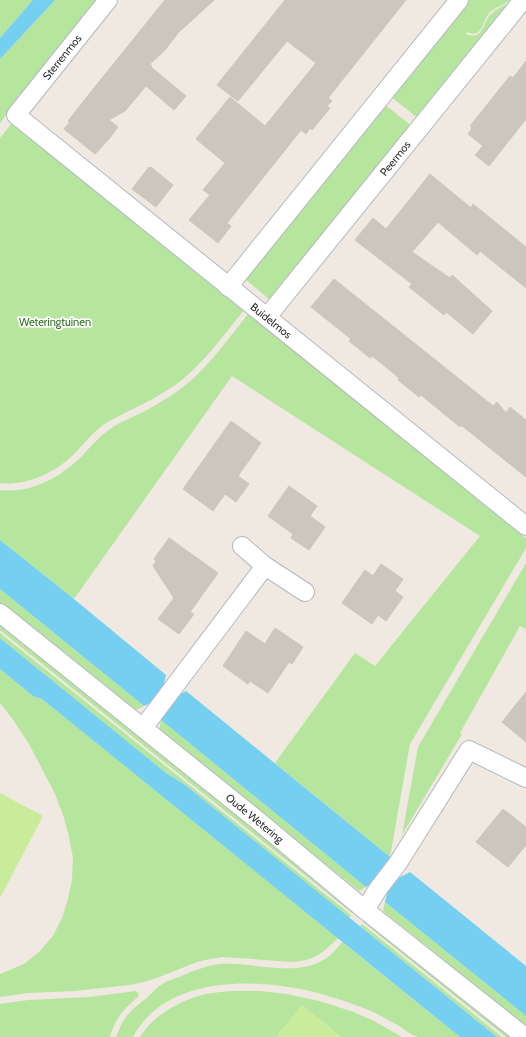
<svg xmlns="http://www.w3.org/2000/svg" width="526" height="1037" font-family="Cabin,sans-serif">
<rect width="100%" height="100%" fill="#efe9e1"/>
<g fill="#b6e59e">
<path d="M0,0H33L0,38Z"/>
<path d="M55,0H98L5,116L0,124V59Z"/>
<path d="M468,0H510C504,5 496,7 490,12C482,21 483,39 467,32L466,34C484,41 482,23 491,14C496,9 503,6 510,2L419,119L390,96Z"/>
<path d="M384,104L413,127L271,301L245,279Z"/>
<path d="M12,123L244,310C222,337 202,366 174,386C160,395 146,403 131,410C122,415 111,419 102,426C91,434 83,445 74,454C55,473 27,486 0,483V138Z"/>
<path d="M248,314L526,538V548L410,744L390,857L275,763L355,653L375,666L480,536L232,376L74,599L0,540V490C32,494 63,476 84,454C92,445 100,436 110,429C121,421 134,417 145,411C154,406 163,401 172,395C203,375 225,343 248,314Z"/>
<path d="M526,563V629L520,626L460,733L462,734L402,835L418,747Z"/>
<path d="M0,589L144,706L134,711L0,603Z"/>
<path d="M0,625L355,910L352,913L0,630Z"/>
<path d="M0,633L351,915L349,918L184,784L166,773L0,638Z"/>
<path d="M0,669L33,696L42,699L338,938C323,953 315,960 294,962L223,957L210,959L197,962L159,977L144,982L129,985L75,991L28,993L0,997V974L24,964L40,951L53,936L62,918L68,899L72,880L73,858L69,837L64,818L55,794L29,744L14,721L0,703Z"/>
<path d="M161,720L366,887L359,891L159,731Z"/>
<path d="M385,902L526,1016V1026L383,911Z"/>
<path d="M366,919L512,1037H506L363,922Z"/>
<path d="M362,924L502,1037H497L360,926Z"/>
<path d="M342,942L460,1037C450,1037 440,1037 430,1037C426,1037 421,1037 418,1037C412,1036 404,1029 399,1026C387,1019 375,1012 361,1007C354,1004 346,1002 338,999C322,994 305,989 288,987C235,978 161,983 133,1037H116C118,1032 120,1027 122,1023C128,1012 139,1004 148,997C153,992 158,986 164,983C169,980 174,979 179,977C193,971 207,965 222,964C255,962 295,978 325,959C332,955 337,948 342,942Z"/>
<path d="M136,991L139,994L138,997C123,1009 115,1019 110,1037H0V1004L28,1000L89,997Z"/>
<path d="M235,991H259L287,994L319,1001L351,1011L374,1021L402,1037H341L302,1005L276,1037H140C152,1017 176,1003 198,996C210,992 222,992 235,991Z"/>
</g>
<g fill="#c9ec9a">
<path d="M0,793L43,816L0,898Z"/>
<path d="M302,1005L341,1037H276Z"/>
</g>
<g fill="#75cff0">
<path d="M33,0H55L0,59V38Z"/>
<path d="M0,540L74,599L166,675L163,688L174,697L186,691L390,857L387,869L398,878L410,872L526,966V1016L385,902L388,890L378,882L366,887L161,720L164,709L154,701L144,706L0,589Z"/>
<path d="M0,638L166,773L184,784L497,1037H460L42,699L33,696L0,669Z"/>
</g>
<g fill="#cbc7bf" stroke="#cbc5ba">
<path d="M165,0H214L178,33L165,50L150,64L152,66L151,67L186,96L174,110L146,86L125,111L109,120L118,127L109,139L95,154L64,129L70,122L68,121L90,93Z"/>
<path d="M285,0H406L328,98L332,101L327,106L330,108L312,130L310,128L306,134L301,130L227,223L231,226L218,243L189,220L210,195L203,190L225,163L196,139L230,97L265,126L316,63L287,41L238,101L217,85Z"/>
<path d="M526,61V119L489,166L475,155L483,146L468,134L472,128L470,126L510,76L513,78Z"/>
<path d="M149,167L150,168L151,167L173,185L156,207L132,189Z"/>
<path d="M430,174L471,208L473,204L526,247V288L480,251L477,255L438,222L412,252L450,278L452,275L492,311L473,334L446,312L444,315L409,287L412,284L355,240L373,218L386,229Z"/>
<path d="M334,279L493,406L497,402L506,413L510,407L526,420V477L461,425L460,427L421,395L419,397L398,380L399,378L386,367L372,356L370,358L349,341L351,339L311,307Z"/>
<path d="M231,421L261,443L238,476L249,484L236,502L225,494L213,511L183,489Z"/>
<path d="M289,486L317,506L310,516L325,527L309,550L291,538L293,534L268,516Z"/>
<path d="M169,538L218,573L190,612L194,614L179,634L158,619L174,598L153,566L156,561L154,559Z"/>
<path d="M381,564L403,579L395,591L403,597L386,621L378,615L372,624L342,603L365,570L373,576Z"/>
<path d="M275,628L303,647L292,664L289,662L268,693L250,681L248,684L223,666L246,631L265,644Z"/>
<path d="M526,692V742L502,722Z"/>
<path d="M503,809L526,827V845L508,867L476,842Z"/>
</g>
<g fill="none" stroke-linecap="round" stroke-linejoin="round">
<g stroke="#b4b7c1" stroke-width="20">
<g id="minor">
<path id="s1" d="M108,0L16,115L526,526"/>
<path d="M228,287L459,0"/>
<path id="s2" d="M267,317L523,0"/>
<path d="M242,546L265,566L305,592"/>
<path id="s3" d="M0,613L256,819L365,910L525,1037"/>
<path d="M143,728L265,566"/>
<path d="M365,910L378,889L398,863L469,750L526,778"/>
</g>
</g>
<use href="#minor" stroke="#fff" stroke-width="18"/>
</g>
<g text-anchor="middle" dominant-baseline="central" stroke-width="3.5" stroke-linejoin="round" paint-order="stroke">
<g font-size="11" fill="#2e2e2e" stroke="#fff">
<text transform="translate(62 57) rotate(-51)">Sterrenmos</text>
<text stroke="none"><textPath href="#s2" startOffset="204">Peermos</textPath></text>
<text stroke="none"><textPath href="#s1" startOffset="475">Buidelmos</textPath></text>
<text stroke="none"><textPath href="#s3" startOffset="327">Oude Wetering</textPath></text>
</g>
<g font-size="11" fill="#2c6e1b" stroke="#fff">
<text x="55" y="322">Weteringtuinen</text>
</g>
</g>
</svg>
